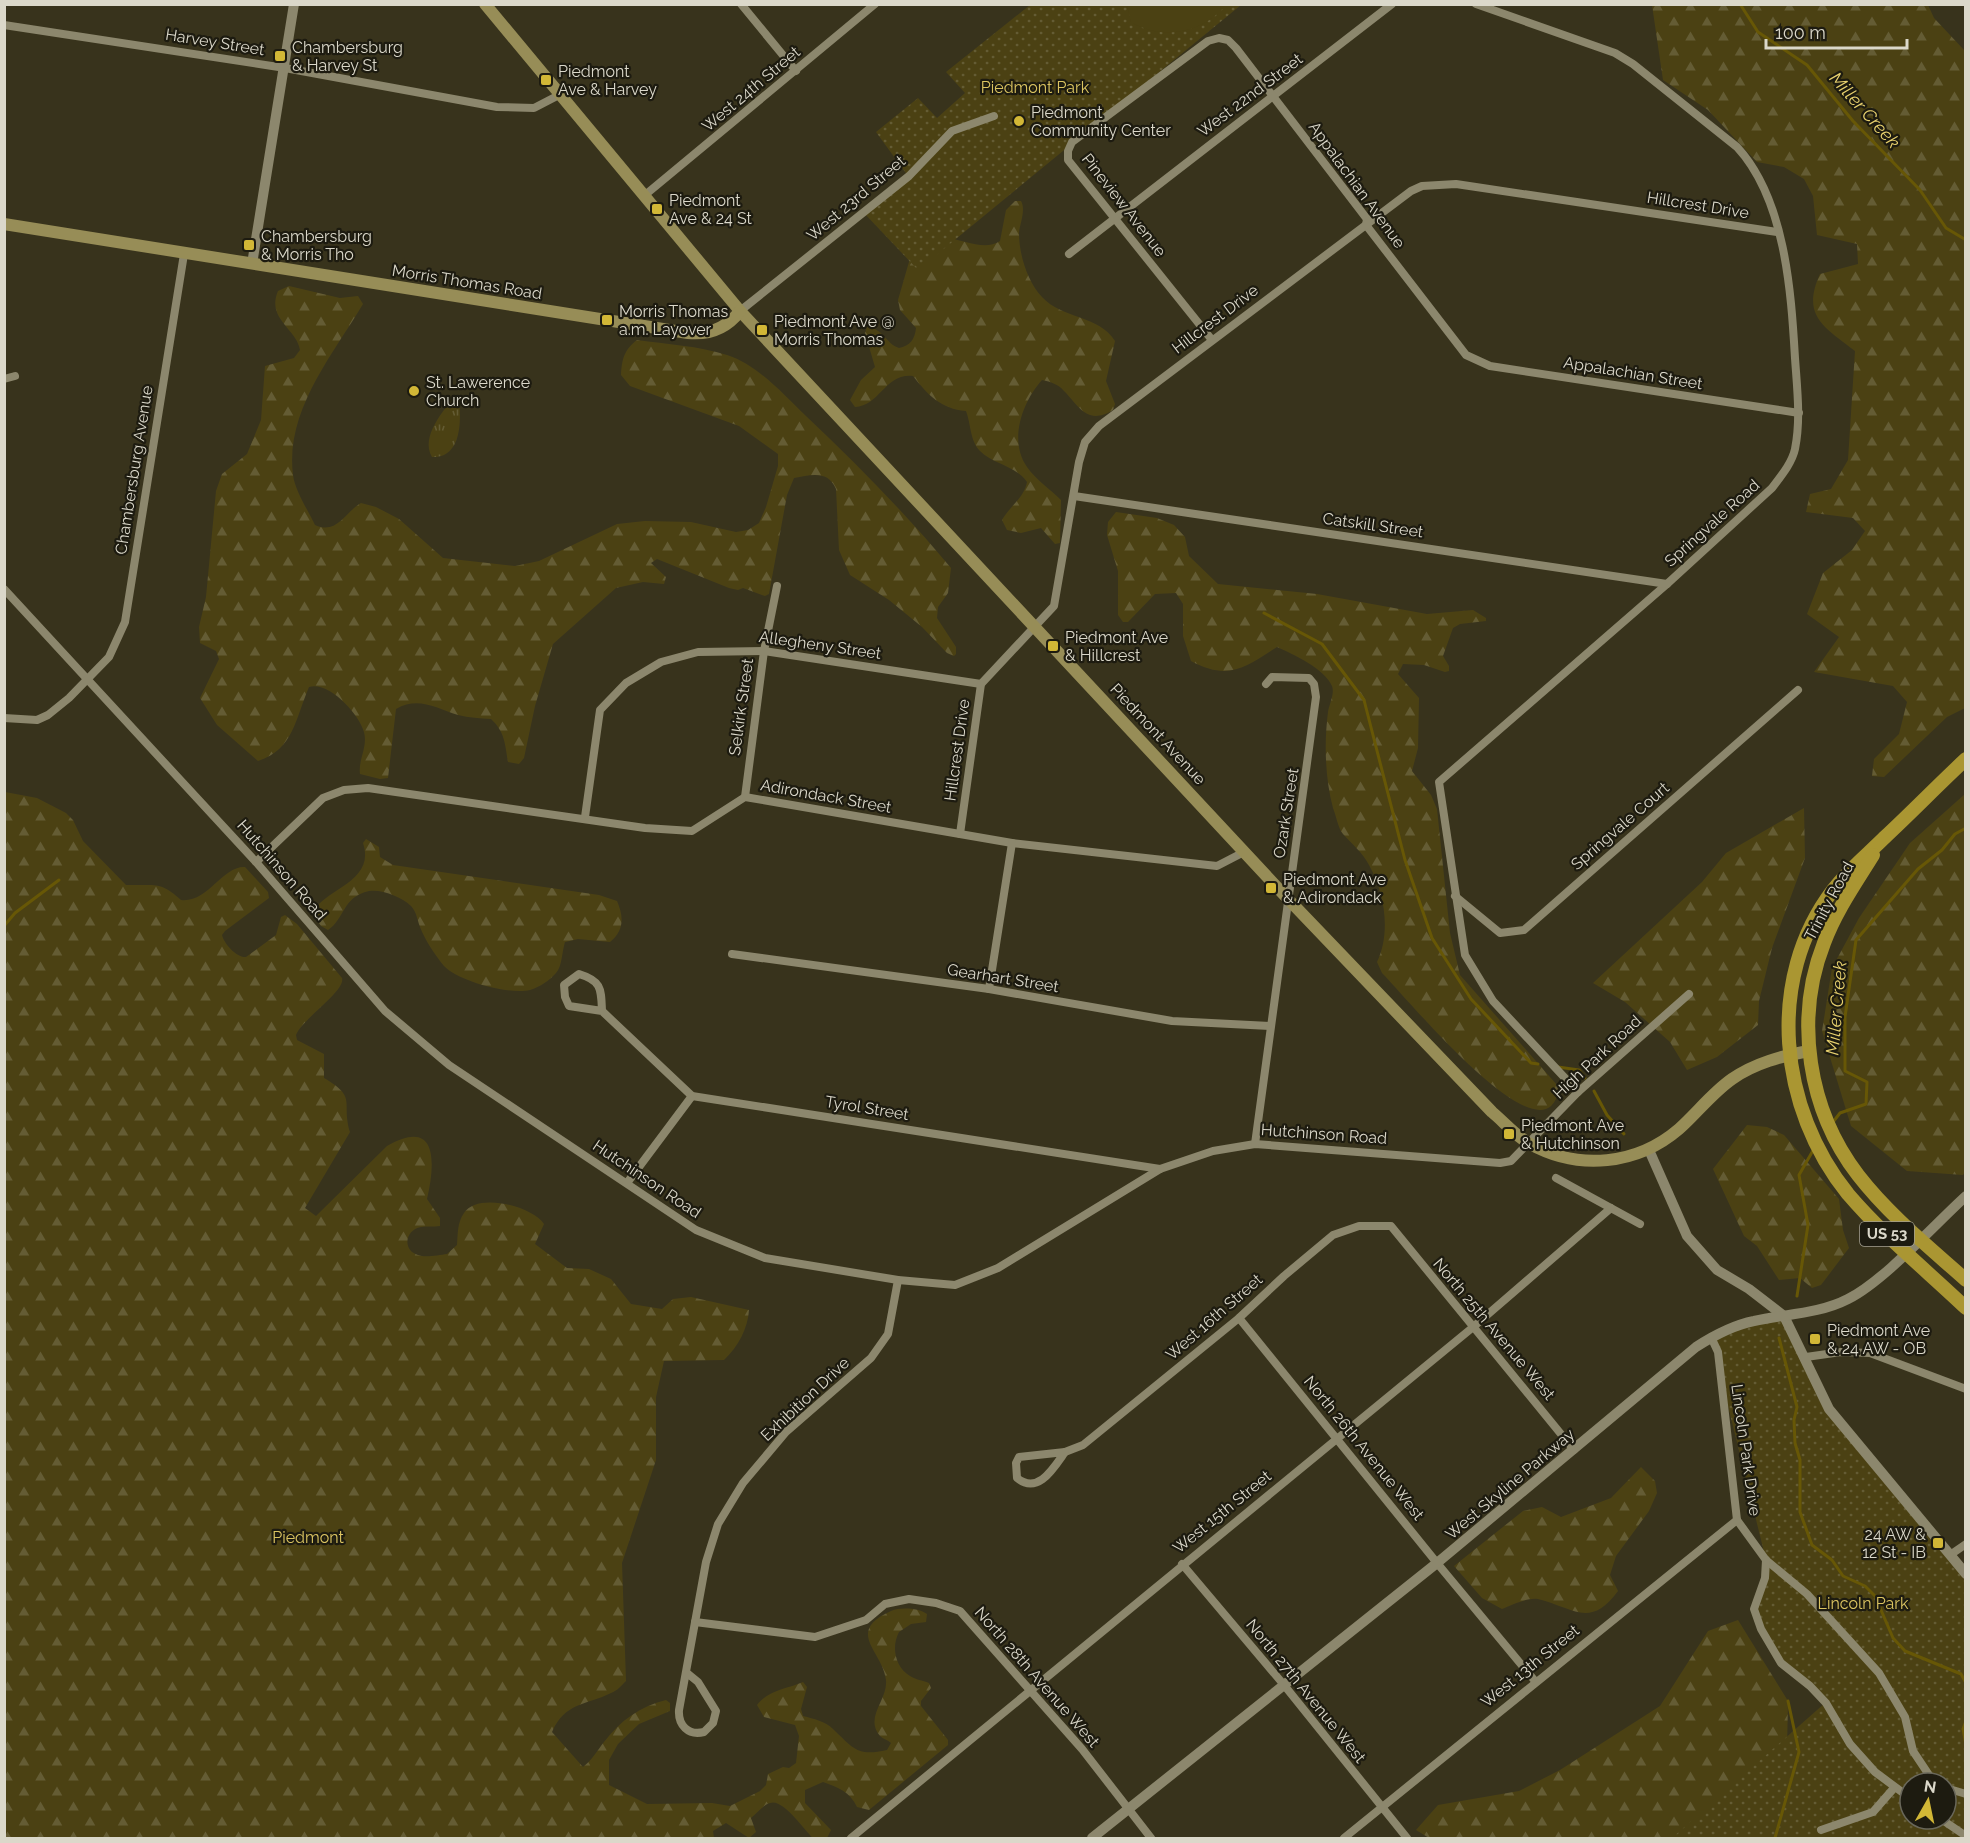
<svg xmlns="http://www.w3.org/2000/svg" width="1970" height="1843" font-family="Raleway,sans-serif">
<defs>
<pattern id="grass-tufts" width="24" height="20" patternUnits="userSpaceOnUse" patternTransform="scale(1.5)"><rect width="24" height="20" fill="#4b4113"/><path d="M3 7l-1-3M5 7V3M7 7l1-3M15 17l-1-3M17 17v-4M19 17l1-3" fill="none" stroke="#645c34"/></pattern>
<pattern id="forest-firs" width="22" height="20" patternUnits="userSpaceOnUse" patternTransform="scale(1.5)"><rect width="22" height="20" fill="#4b4113"/><path d="M5 1l3.5 6h-7zM16 11l3.5 6h-7z" fill="#645c34"/></pattern>
<pattern id="park-dots" width="8" height="8" patternUnits="userSpaceOnUse" patternTransform="scale(1.5)"><rect width="8" height="8" fill="#4b4113"/><path d="M2 2h.1M6 6h.1" fill="none" stroke="#645c34" stroke-width="1.8" stroke-linecap="round"/></pattern>
</defs>
<rect width="100%" height="100%" fill="#38331c"/>
<path fill="url(#grass-tufts)" d="M455,395H458C462,416 463,459 432,457C420,436 444,411 455,395Z"/>
<g fill="url(#forest-firs)">
<path d="M1652,5H1928L1934,18L1965,51V708L1947,717L1884,777L1872,776L1874,759L1899,734L1907,702L1893,686L1814,672L1839,637L1807,614L1823,573L1852,550L1865,531L1853,518L1806,512L1810,494L1831,489L1848,460L1855,351C1824,327 1801,316 1820,274L1858,264L1857,244L1817,235L1813,196L1804,179L1784,167L1757,162L1708,110L1663,80Z"/>
<path d="M1015,201H1021C1026,210 1020,223 1019,233C1019,254 1027,281 1042,297C1062,319 1099,315 1115,341L1106,381L1115,404L1113,410C1087,426 1079,406 1064,391C1058,384 1051,382 1042,380C1023,401 1008,440 1027,467C1036,480 1050,489 1061,500L1060,543L1055,544L1041,528L1021,533L1007,530L1002,520C1010,506 1024,498 1027,482C1015,465 994,465 980,451C970,441 971,424 966,411C941,409 928,395 913,376C885,373 880,406 855,407L850,400L861,380L875,367L865,333L867,327C883,328 886,344 899,348C910,346 915,339 916,328L900,310L898,300L911,255C919,251 927,244 936,240C957,233 981,254 1000,241L1006,210Z"/>
<path d="M289,286L340,298L358,296L363,304C332,356 285,411 293,475C295,491 308,510 315,525C337,535 344,513 361,503L376,507L399,519L443,558L515,566L539,561L617,524L645,521L691,522L736,532L748,530L759,523L766,507L778,466V454L739,426L630,386L621,375C622,359 624,350 637,340C666,344 699,346 727,355C758,365 783,394 806,416C857,464 906,514 951,568L948,593L938,607L937,618L956,647V654L954,656L947,653L922,627L889,600L850,575L839,550L836,489C828,470 811,475 794,478L787,495L769,594L765,596L743,588L738,590L729,588L657,559L651,563L666,577L664,584L643,582L616,588L553,644L535,706L524,758L519,764L508,762C505,744 505,732 491,719C480,718 469,718 458,715C436,708 418,696 396,709L388,778L380,779L360,774C358,760 368,747 364,732C359,714 329,681 309,687C295,719 294,749 258,761L217,725L200,698L219,659L216,651L200,643L199,627L206,597L216,491L222,474L247,454L261,420L265,366L294,358L300,350C297,329 266,319 278,291Z"/>
<path d="M1116,512L1157,518L1174,525L1185,537L1189,556L1218,584L1317,594L1427,614L1473,610L1486,618V621L1460,624L1453,628L1443,656L1449,666V671L1445,672L1424,665L1403,664L1398,674L1419,698L1418,748L1412,771L1431,795L1437,809L1450,933L1460,975L1557,1085C1559,1092 1557,1100 1551,1106C1519,1135 1405,996 1382,973L1377,962C1391,933 1385,893 1369,865C1362,852 1352,844 1343,834C1338,828 1336,815 1333,808C1325,778 1324,743 1328,712C1329,705 1335,693 1332,686C1325,669 1293,654 1277,647C1245,668 1228,681 1191,661L1183,636V604L1176,593L1155,594L1128,622H1123L1118,615V571L1107,535L1108,522Z"/>
<path d="M5,792L37,798L66,813L73,820L83,841L126,885C153,886 160,880 181,900C208,903 222,866 245,867L268,892L269,898L225,931L222,935C224,944 237,958 246,957L276,935L281,917L285,915L297,924L342,978C346,991 302,1019 296,1035L297,1040L324,1054V1078C358,1098 341,1101 350,1132L305,1208L316,1216L387,1146C439,1116 435,1165 427,1199L440,1218V1226C433,1227 427,1226 421,1227C405,1230 402,1250 418,1255C425,1258 439,1255 447,1254L457,1245C458,1234 457,1223 464,1213C477,1192 532,1206 544,1224L535,1244L567,1268L589,1269L611,1279L631,1304L662,1309L673,1299L691,1297L749,1310C748,1328 738,1347 724,1360L664,1361L656,1397V1460L622,1563L626,1681C622,1685 617,1691 611,1693C587,1705 565,1702 552,1732L583,1767C592,1760 597,1751 604,1742C620,1721 640,1706 666,1700L670,1703V1711L639,1724L618,1744L609,1760V1785L647,1804L712,1803L730,1806L760,1791L766,1785L768,1774L783,1767L789,1768L796,1763L799,1736L795,1725L764,1717L757,1705C768,1690 787,1689 803,1682L807,1687L801,1709L803,1716C814,1719 825,1721 833,1729C853,1748 857,1757 887,1750L891,1743C888,1740 883,1739 880,1736C864,1717 888,1700 886,1680C883,1651 844,1632 891,1611C901,1607 918,1608 927,1614L926,1622L911,1624L899,1632C891,1647 895,1667 910,1676C916,1680 922,1680 929,1683L931,1688L921,1701V1706L948,1740V1745L869,1810L857,1807C850,1792 838,1787 823,1782L805,1790V1803L831,1830L827,1838H813C804,1830 783,1798 770,1803C763,1805 756,1814 751,1818L756,1832L749,1838L726,1823L713,1831L714,1838H5Z"/>
<path d="M1965,794V1172L1963,1175L1907,1171L1851,1126L1822,1031L1832,968L1859,918L1910,843Z"/>
<path d="M1804,808L1805,858L1772,948L1759,1001L1758,1025L1717,1057L1687,1070L1670,1042L1625,1002L1593,983L1702,882L1726,853Z"/>
<path d="M366,839L379,847L380,857L393,865L599,895L617,901C624,917 624,931 610,942L578,939L565,942C562,951 562,967 556,973C550,980 540,987 530,990C509,995 458,981 444,966C435,955 425,940 420,927C417,919 417,913 411,906C402,897 382,889 369,891C342,897 345,919 328,930L321,926L312,913C325,888 376,882 363,843Z"/>
<path d="M1747,1125L1767,1127L1784,1135L1839,1199L1843,1230L1849,1248L1821,1285L1812,1288L1800,1278L1779,1280L1757,1246L1744,1236L1713,1169Z"/>
<path d="M1641,1467L1655,1481L1657,1493L1649,1511L1616,1556L1610,1575L1618,1591C1590,1629 1574,1608 1538,1599C1528,1597 1512,1605 1502,1609L1482,1598L1454,1566L1523,1511L1542,1507L1561,1517L1611,1498Z"/>
<path d="M1738,1620L1788,1701L1786,1799L1799,1838H1429L1416,1830L1438,1805L1519,1791L1560,1770L1660,1706L1708,1631Z"/>
</g>
<g fill="url(#park-dots)" fill-rule="evenodd">
<path d="M1030,5H1241L918,270L864,213L908,176L876,132L918,98L937,118L965,93L946,72Z"/>
<path d="M1784,1316L1829,1409L1965,1574V1838H1672L1825,1703L1787,1670L1754,1609L1766,1560L1711,1337ZM1910,1783H1946V1819H1910Z"/>
</g>
<path fill="#4b4113" d="M1127,5V4L1226,5C1203,33 1162,41 1131,22Z"/>
<g fill="none" stroke-linecap="round" stroke-linejoin="round">
<g stroke="#675706" stroke-width="3">
<path d="M1740,4L1758,32L1807,65L1853,121L1920,190L1946,228L1966,240"/>
<path d="M1264,613L1322,644L1364,700L1405,860L1432,938L1471,999L1531,1063L1538,1064"/>
<path d="M4,926L15,913L59,880"/>
<path d="M1558,1067L1579,1070L1585,1078"/>
<path d="M1594,1091L1607,1115L1624,1134"/>
<path d="M1833,1122L1840,1113L1866,1104L1867,1082L1845,1071V1017L1856,940L1918,869L1942,850L1955,834L1966,828"/>
<path d="M1797,1296L1808,1225L1799,1175L1815,1147"/>
<path d="M1779,1338L1797,1407L1794,1420L1795,1443L1800,1460V1512L1812,1545L1832,1560L1843,1576L1865,1586L1875,1596L1893,1638L1905,1651L1961,1674L1966,1683"/>
<path d="M1966,1721L1963,1729L1966,1745"/>
<path d="M1775,1838L1799,1752L1788,1701"/>
</g>
<g stroke="#8c876d" stroke-width="8">
<path d="M741,4L796,71"/>
<path d="M1476,4L1615,53L1633,64L1737,147C1785,199 1791,290 1795,358C1797,388 1801,419 1795,449C1792,463 1781,476 1772,488L1667,584L1439,782L1465,955L1493,1001L1578,1092"/>
<path d="M4,25L285,68L497,107L534,108L561,94"/>
<path d="M645,195L875,4"/>
<path d="M1069,254L1392,4"/>
<path d="M740,311L909,176L952,131L994,116"/>
<path d="M1212,340L1068,160V151L1072,142L1208,41L1219,38L1228,40L1236,48L1367,219L1366,225L1466,355L1490,366L1799,413"/>
<path d="M4,379L15,376"/>
<path d="M1074,496L1667,584"/>
<path d="M4,589L256,862L385,1011L449,1065L696,1230L765,1258L898,1280L955,1285L998,1268L1160,1169L1213,1151L1255,1144L1500,1163L1511,1161L1578,1092L1689,994"/>
<path d="M4,718L37,720L48,715L69,698L109,657L125,622L184,254"/>
<path d="M745,797L764,651L777,586"/>
<path d="M585,817L600,710L626,683L661,662L698,652L764,651L981,684"/>
<path d="M960,834L981,684L1054,606L1079,462L1085,442L1099,426L1411,191L1422,186L1456,184L1777,232"/>
<path d="M256,862L323,798L344,790L368,788L645,828L692,831L745,797L1012,843L1217,866L1244,852"/>
<path d="M1455,896L1500,933L1524,930L1798,690"/>
<path d="M732,954L989,989L1172,1021L1270,1026"/>
<path d="M989,989L1012,843"/>
<path d="M602,1011C601,989 602,981 579,974L564,985L565,997L569,1006L602,1011L692,1096L1160,1169"/>
<path d="M1255,1144L1316,697L1314,684L1309,678L1272,677L1266,684"/>
<path d="M1556,1178L1640,1224"/>
<path d="M627,1183L692,1096"/>
<path d="M1239,1318L1437,1563L1535,1681"/>
<path d="M1711,1337L1718,1352L1737,1520L1766,1560L1807,1594L1879,1673L1905,1717L1913,1751L1931,1778L1939,1783"/>
<path d="M1806,1357L1841,1352L1870,1353L1966,1389"/>
<path d="M1065,1452L1083,1445L1239,1318L1284,1276L1333,1235L1359,1226H1391L1574,1450"/>
<path d="M1065,1452C1053,1469 1038,1495 1017,1478L1016,1463L1019,1457Z"/>
<path d="M1950,1555L1966,1544"/>
<path d="M1766,1560L1765,1578L1754,1609L1761,1629L1781,1663L1810,1686L1826,1703L1850,1744L1875,1772L1910,1798"/>
<path d="M1182,1564L1284,1685L1407,1838"/>
<path d="M695,1622L815,1637L866,1620L885,1604L909,1599L936,1603L960,1611L1082,1749L1151,1838"/>
<path d="M687,1673L698,1682L716,1711L713,1723L704,1732C688,1736 678,1725 679,1710L706,1562L718,1524L743,1483L786,1432L871,1358L888,1334L898,1280"/>
<path d="M1946,1788L1966,1794"/>
<path d="M1941,1819L1966,1836"/>
<path d="M1821,1830L1873,1812L1894,1788"/>
<path d="M851,1838L1472,1328L1611,1208"/>
<path d="M1344,1838L1737,1520"/>
</g>
<g stroke="#8c876d" stroke-width="10">
<path d="M252,264L294,4"/>
<path d="M1649,1150L1687,1236L1717,1270L1749,1289L1784,1316L1829,1409L1966,1574"/>
<path d="M1092,1838L1437,1563L1696,1347C1713,1336 1734,1325 1754,1321C1785,1314 1819,1314 1848,1299C1884,1281 1934,1225 1966,1196"/>
</g>
<g stroke="#978d57" stroke-width="12">
<path d="M485,4L740,311L1288,899L1492,1112C1504,1122 1517,1137 1530,1144C1579,1171 1637,1165 1679,1129C1697,1113 1712,1093 1732,1079C1755,1063 1782,1056 1809,1051"/>
<path d="M4,224L688,333C709,335 727,328 740,311"/>
</g>
<g stroke="#aa9632" stroke-width="14">
<path d="M1966,759C1938,785 1912,812 1884,838C1867,855 1848,870 1833,890C1765,979 1779,1109 1848,1194C1883,1235 1926,1270 1966,1308"/>
<path d="M1873,855C1855,884 1836,911 1824,943C1794,1019 1808,1110 1858,1175C1889,1215 1929,1247 1966,1280"/>
</g>
</g>
<g fill="#d2b736" stroke="#1d1b10" stroke-width="2">
<rect x="274" y="50" width="12" height="12" rx="3"/>
<rect x="540" y="74" width="12" height="12" rx="3"/>
<circle cx="1019" cy="121" r="6"/>
<rect x="651" y="203" width="12" height="12" rx="3"/>
<rect x="243" y="239" width="12" height="12" rx="3"/>
<rect x="601" y="314" width="12" height="12" rx="3"/>
<rect x="756" y="324" width="12" height="12" rx="3"/>
<circle cx="414" cy="391" r="6"/>
<rect x="1047" y="640" width="12" height="12" rx="3"/>
<rect x="1265" y="882" width="12" height="12" rx="3"/>
<rect x="1503" y="1128" width="12" height="12" rx="3"/>
<rect x="1809" y="1333" width="12" height="12" rx="3"/>
<rect x="1932" y="1537" width="12" height="12" rx="3"/>
</g>
<g text-anchor="middle" dominant-baseline="central" stroke-width="4.5" stroke-linejoin="round" paint-order="stroke">
<rect fill="#1d1b10" stroke="#a29f92" stroke-width="1.5" x="1860" y="1222" width="54" height="24" rx="4.5"/>
<g font-size="15" font-weight="bold" fill="#dbd8ca">
<text x="1887" y="1234">US 53</text>
</g>
<g font-size="16" fill="#dbd8ca" stroke="#1d1b10">
<text transform="translate(215 42) rotate(9)">Harvey Street</text>
<text transform="translate(751 89) rotate(-40)">West 24th Street</text>
<text transform="translate(1250 95) rotate(-37)">West 22nd Street</text>
<text transform="translate(1357 185) rotate(54)">Appalachian Avenue</text>
<text transform="translate(856 198) rotate(-40)">West 23rd Street</text>
<text transform="translate(1124 205) rotate(52)">Pineview Avenue</text>
<text transform="translate(1698 205) rotate(9)">Hillcrest Drive</text>
<text transform="translate(467 282) rotate(9)">Morris Thomas Road</text>
<text transform="translate(1215 319) rotate(-37)">Hillcrest Drive</text>
<text transform="translate(1633 373) rotate(9)">Appalachian Street</text>
<text transform="translate(134 470) rotate(-81)">Chambersburg Avenue</text>
<text transform="translate(1712 523) rotate(-42)">Springvale Road</text>
<text transform="translate(1373 525) rotate(8)">Catskill Street</text>
<text transform="translate(820 645) rotate(8)">Allegheny Street</text>
<text transform="translate(741 707) rotate(-82)">Selkirk Street</text>
<text transform="translate(1158 734) rotate(47)">Piedmont Avenue</text>
<text transform="translate(957 750) rotate(-82)">Hillcrest Drive</text>
<text transform="translate(826 796) rotate(10)">Adirondack Street</text>
<text transform="translate(1286 813) rotate(-81)">Ozark Street</text>
<text transform="translate(1620 826) rotate(-41)">Springvale Court</text>
<text transform="translate(282 870) rotate(49)">Hutchinson Road</text>
<text transform="translate(1829 901) rotate(-62)">Trinity Road</text>
<text transform="translate(1003 978) rotate(9)">Gearhart Street</text>
<text transform="translate(1597 1057) rotate(-43)">High Park Road</text>
<text transform="translate(867 1108) rotate(9)">Tyrol Street</text>
<text transform="translate(1324 1134) rotate(4)">Hutchinson Road</text>
<text transform="translate(647 1179) rotate(34)">Hutchinson Road</text>
<text transform="translate(1214 1317) rotate(-41)">West 16th Street</text>
<text transform="translate(1494 1329) rotate(50)">North 25th Avenue West</text>
<text transform="translate(805 1399) rotate(-43)">Exhibition Drive</text>
<text transform="translate(1364 1448) rotate(51)">North 26th Avenue West</text>
<text transform="translate(1746 1450) rotate(82)">Lincoln Park Drive</text>
<text transform="translate(1510 1484) rotate(-40)">West Skyline Parkway</text>
<text transform="translate(1222 1512) rotate(-39)">West 15th Street</text>
<text transform="translate(1530 1666) rotate(-39)">West 13th Street</text>
<text transform="translate(1037 1677) rotate(49)">North 28th Avenue West</text>
<text transform="translate(1306 1691) rotate(51)">North 27th Avenue West</text>
</g>
<g font-size="16" fill="#dbd8ca" stroke="#1d1b10" text-anchor="start">
<text x="292" y="47">Chambersburg<tspan x="292" dy="18">&amp; Harvey St</tspan></text>
<text x="558" y="71">Piedmont<tspan x="558" dy="18">Ave &amp; Harvey</tspan></text>
<text x="1031" y="112">Piedmont<tspan x="1031" dy="18">Community Center</tspan></text>
<text x="669" y="200">Piedmont<tspan x="669" dy="18">Ave &amp; 24 St</tspan></text>
<text x="261" y="236">Chambersburg<tspan x="261" dy="18">&amp; Morris Tho</tspan></text>
<text x="619" y="311">Morris Thomas<tspan x="619" dy="18">a.m. Layover</tspan></text>
<text x="774" y="321">Piedmont Ave @<tspan x="774" dy="18">Morris Thomas</tspan></text>
<text x="426" y="382">St. Lawerence<tspan x="426" dy="18">Church</tspan></text>
<text x="1065" y="637">Piedmont Ave<tspan x="1065" dy="18">&amp; Hillcrest</tspan></text>
<text x="1283" y="879">Piedmont Ave<tspan x="1283" dy="18">&amp; Adirondack</tspan></text>
<text x="1521" y="1125">Piedmont Ave<tspan x="1521" dy="18">&amp; Hutchinson</tspan></text>
<text x="1827" y="1330">Piedmont Ave<tspan x="1827" dy="18">&amp; 24 AW - OB</tspan></text>
<text x="1926" y="1534" text-anchor="end">24 AW &amp;<tspan x="1926" dy="18">12 St - IB</tspan></text>
</g>
<g font-size="16" fill="#dbc461" stroke="#1d1b10">
<text x="1035" y="87">Piedmont Park</text>
<text x="308" y="1537">Piedmont</text>
<text x="1863" y="1603">Lincoln Park</text>
</g>
<g font-size="18" font-style="italic" fill="#e8d16e" stroke="#1d1b10">
<text transform="translate(1865 110) rotate(48)">Miller Creek</text>
<text transform="translate(1836 1008) rotate(-85)">Miller Creek</text>
</g>
</g>
<rect width="1970" height="1843" fill="none" stroke="#dbd8ca" stroke-width="12"/>
<g transform="translate(1928 1801) rotate(9)"><circle r="28" fill="#1d1b10" stroke="#69675a" stroke-width="1.5"/>
<path d="M0-4.5L10 22L0 15L-10 22Z" fill="#d2b736"/>
<text y="-9" font-size="16" font-weight="bold" text-anchor="middle" fill="#dbd8ca">N</text>
</g>
<path d="M1766 39v9h141v-9" fill="none" stroke="#dbd8ca" stroke-width="3"/>
<text x="1775" y="39" font-size="18" fill="#dbd8ca" stroke="#1d1b10" stroke-width="4.5" paint-order="stroke">100 m</text>
</svg>
